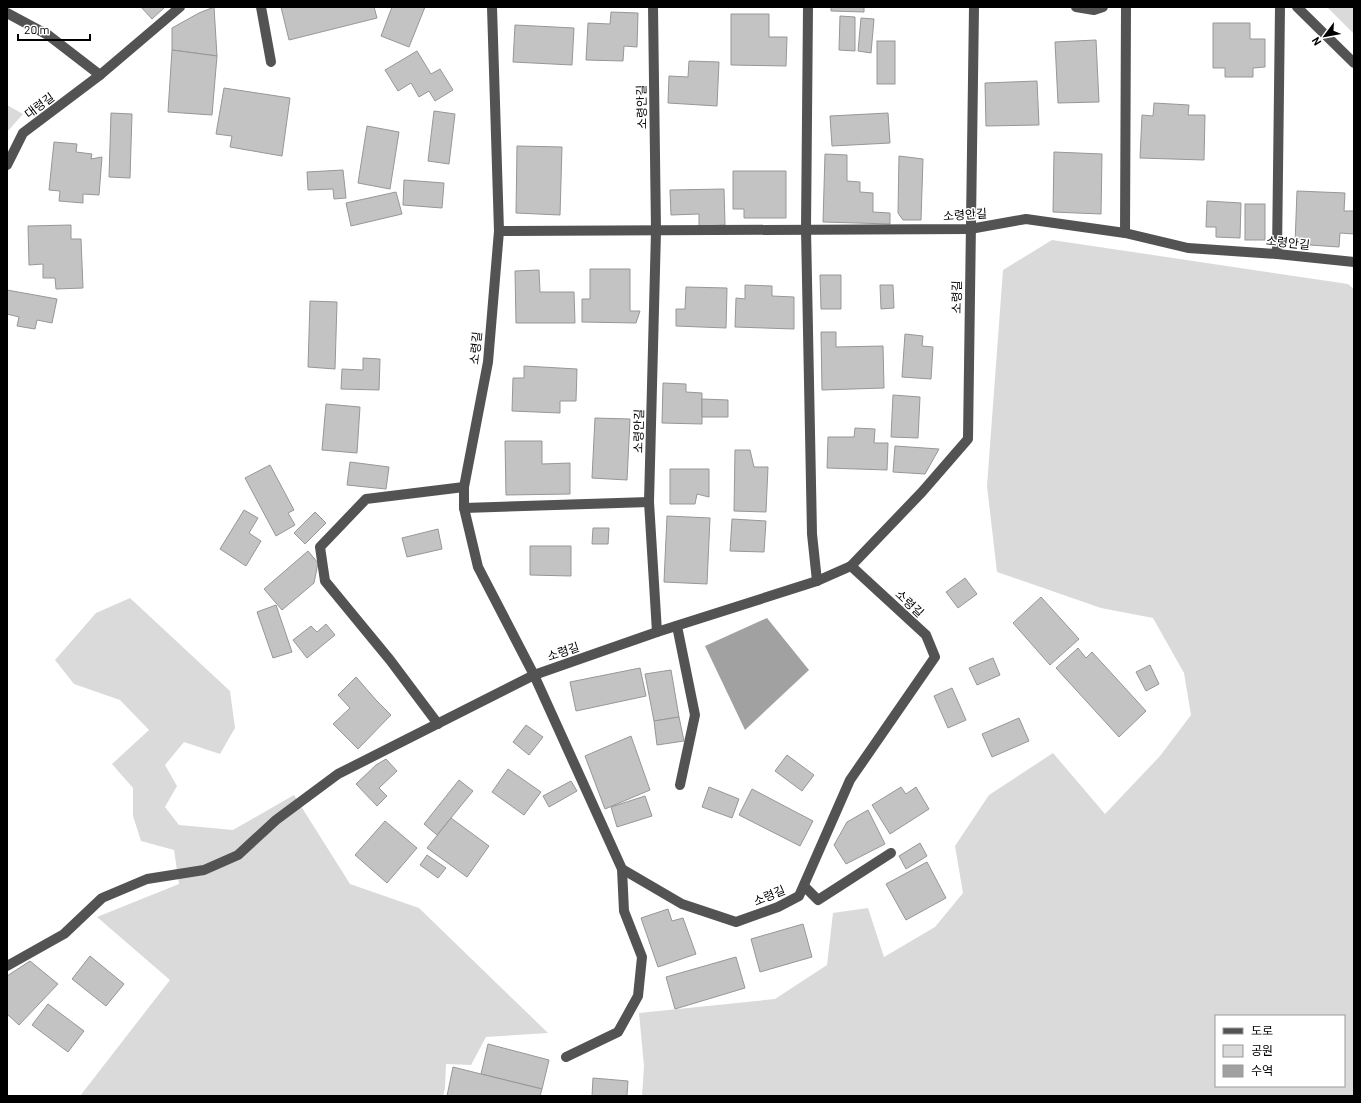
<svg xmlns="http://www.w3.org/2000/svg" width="1361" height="1103" font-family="Barlow,'Noto Sans KR',sans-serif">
<rect width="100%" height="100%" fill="#fff"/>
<g fill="#dadada" fill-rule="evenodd">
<path d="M1327,7H1354V34Z"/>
<path d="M7,105L23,114L7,132Z"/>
<path d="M1052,240L1348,284L1354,289V1096H642L644,1066L639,1013L775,999L827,965L833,913L868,908L884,957L935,927L963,893L955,846L989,795L1053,753L1105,814L1160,756L1191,715L1184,673L1153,618L1101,608L997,572L987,486L1003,270ZM1216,1016H1344V1086H1216Z"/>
<path d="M130,598L230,691L235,728L220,754L184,742L165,765L177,786L165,807L179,825L233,830L294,795L350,884L419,908L548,1033L486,1037L471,1065L446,1064L445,1088L443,1096H80L170,980L97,917L179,884L174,850L141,841L133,816V788L112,764L149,730L120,700L74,684L55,660L96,613Z"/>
</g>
<path fill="#a1a1a1" d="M767,618L809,670L745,730L705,646Z"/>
<g fill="#c3c3c3" stroke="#979797">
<path d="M141,7H165L152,19Z"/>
<path d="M214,7L217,56L172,50V28L199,13Z"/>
<path d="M281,7H374L377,18L289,40Z"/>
<path d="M392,7H425L409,47L381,36Z"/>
<path d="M831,7H864V12L831,11Z"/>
<path d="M611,12L638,13L637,47L624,46L623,61L586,60L588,23L610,24Z"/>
<path d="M731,14H769V37H787L786,66L731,65Z"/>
<path d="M840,16L855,17V51L839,50Z"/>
<path d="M861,18L874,19L871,53L858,51Z"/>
<path d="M1213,23H1250V39H1265V67L1253,68V77H1225V68H1213Z"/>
<path d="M515,25L574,28L572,65L513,62Z"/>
<path d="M1096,40L1099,102L1058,103L1055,42Z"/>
<rect x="877" y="41" width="18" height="43"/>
<path d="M172,50L217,56L212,115L168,112Z"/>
<path d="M417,51L431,74L440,69L453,90L435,101L429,91L419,97L411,83L398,91L385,70Z"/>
<path d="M689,61L719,62L717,106L668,103L669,76L688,77Z"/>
<path d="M1037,81L1039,125L986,126L985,83Z"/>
<path d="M224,88L290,98L282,156L230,147L232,136L216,134Z"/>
<path d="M1154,103L1189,105L1188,115H1205L1204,160L1140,158L1142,115L1153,116Z"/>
<path d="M434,111L455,114L449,164L428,161Z"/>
<path d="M111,113L132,114L130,178L109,177Z"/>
<path d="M888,113L890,143L832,146L830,116Z"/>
<path d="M367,126L399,132L390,189L358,183Z"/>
<path d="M54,142L77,144L76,152L92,154L91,159L102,157L99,195L83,194V203L59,201L60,191L49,190Z"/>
<path d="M517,146L562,147L560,215L516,213Z"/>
<path d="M1054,152L1102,154L1101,214L1053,212Z"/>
<path d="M825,154L847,155V181L860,182V192L873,193V212L890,213V224L823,222Z"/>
<path d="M899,156L923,159L921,220H903L898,213Z"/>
<path d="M343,170L346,198L334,199L333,189L308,190L307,172Z"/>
<path d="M733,171H786V218H744V209H733Z"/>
<path d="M404,180L444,183L442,208L403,205Z"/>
<path d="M724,189L725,225L699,226V214L671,215L670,190Z"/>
<path d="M1297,191L1345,193L1344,211H1354V234L1340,233L1339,247L1295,244Z"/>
<path d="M396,192L402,214L351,226L346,203Z"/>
<path d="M1207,201L1241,203L1240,238L1216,237V227H1206Z"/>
<rect x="1245" y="204" width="20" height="36"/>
<path d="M71,225V239H81L83,288L56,289L55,278H43V264L29,265L28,226Z"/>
<path d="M590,269H630V311H640L636,323L582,322V299H590Z"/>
<path d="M539,270L540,292H574L575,323H516L515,271Z"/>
<path d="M820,275H841V309H821Z"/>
<path d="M745,285L772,286V296L794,297V329L735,327L736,298L745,299Z"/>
<path d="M880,285H893L894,308L881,309Z"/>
<path d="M686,287L727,288L726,328L676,326V309H685Z"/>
<path d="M7,290L57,299L52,323L37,320L35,329L17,326L19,317L7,314Z"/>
<path d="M310,301L337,302L335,369L308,367Z"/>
<path d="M821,332H836V347L883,346L884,388L822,390Z"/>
<path d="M905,334L923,336L922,346L933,347L931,379L902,377Z"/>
<path d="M363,358L380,359L379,390L341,389L342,369L363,370Z"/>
<path d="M524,366L577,369L576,401H560V413L512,411L513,378H524Z"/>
<path d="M663,383L686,384V392L702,393V424L662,423Z"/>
<path d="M893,395L920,397L918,438L891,437Z"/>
<path d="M702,399L728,400V417H702Z"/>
<path d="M326,404L360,407L357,453L322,450Z"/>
<path d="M595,418L630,419L627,480L592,478Z"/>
<path d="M855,428L875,429L874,443H888L887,470L827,468L828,437H854Z"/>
<path d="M505,441H542V464L570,463V494L506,495Z"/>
<path d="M895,446L939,449L925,474L893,472Z"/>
<path d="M735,450H750L754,467H768L766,512L734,511Z"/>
<path d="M350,462L389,467L386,489L347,485Z"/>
<path d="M270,465L294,510L288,513L295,525L276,536L245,478Z"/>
<path d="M670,469H709V497L697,494L695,504H670Z"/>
<path d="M244,510L258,518L249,533L261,541L246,566L220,549Z"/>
<path d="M315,512L326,523L305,544L294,533Z"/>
<path d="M667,516L710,518L707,584L664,582Z"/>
<path d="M732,519L766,521L764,552L730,551Z"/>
<path d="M593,528H609L608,544H592Z"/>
<path d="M438,529L442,549L407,557L402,538Z"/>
<path d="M530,546H571V576L530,575Z"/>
<path d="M308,551L318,563L314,583L282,610L264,589Z"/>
<path d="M965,578L977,594L958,608L946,592Z"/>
<path d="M1041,597L1079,639L1050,665L1013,623Z"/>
<path d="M276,605L292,652L273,658L257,612Z"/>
<path d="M326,624L335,635L307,658L293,640L311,626L317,632Z"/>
<path d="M1078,648L1086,658L1092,652L1146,711L1119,737L1056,668Z"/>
<path d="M993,658L1000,675L977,685L969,668Z"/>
<path d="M1150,665L1159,684L1146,691L1136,672Z"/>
<path d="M640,668L646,696L576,711L570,682Z"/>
<path d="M671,670L679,717L654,721L645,674Z"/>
<path d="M356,677L376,700L391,715L358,749L333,724L350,708L338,695Z"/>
<path d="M952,688L966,720L948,728L934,696Z"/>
<path d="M679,717L684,741L657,745L654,721Z"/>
<path d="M1019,718L1029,741L992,757L982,734Z"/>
<path d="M526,725L543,737L529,755L513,742Z"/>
<path d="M631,736L650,790L605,809L585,756Z"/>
<path d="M787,755L814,775L802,791L775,771Z"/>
<path d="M386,759L397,771L379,788L387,796L377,806L356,784L376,765Z"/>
<path d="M508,769L541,792L524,815L492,792Z"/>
<path d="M459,780L473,791L437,835L424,824Z"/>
<path d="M571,781L577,791L549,807L543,796Z"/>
<path d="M709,787L739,799L732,818L702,807Z"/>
<path d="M901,787L906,794L916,787L929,809L890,834L872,805Z"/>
<path d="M752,789L813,821L800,846L739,815Z"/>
<path d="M645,796L652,816L617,827L611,807Z"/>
<path d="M868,810L885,844L846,864L834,845L847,822Z"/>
<path d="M451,818L489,846L467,877L427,848Z"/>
<path d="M385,821L417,848L387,883L355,855Z"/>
<path d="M920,843L927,856L906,869L899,856Z"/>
<path d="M427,855L446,868L438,878L420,865Z"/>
<path d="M927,862L946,898L906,920L886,884Z"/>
<path d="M668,909L672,921L683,918L696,954L658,967L641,918Z"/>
<path d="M803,924L812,957L760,972L751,939Z"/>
<path d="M90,956L124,984L106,1006L72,979Z"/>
<path d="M736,957L745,988L675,1009L666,977Z"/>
<path d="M30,961L58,984L19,1025L7,1014V976Z"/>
<path d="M48,1004L84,1031L68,1052L32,1025Z"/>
<path d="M488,1044L549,1060L542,1089L481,1074Z"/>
<path d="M453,1067L481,1074L542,1089L540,1096H447Z"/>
<path d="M593,1078L628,1081L627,1096H592Z"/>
</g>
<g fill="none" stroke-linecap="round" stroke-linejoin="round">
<g stroke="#535353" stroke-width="10">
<path d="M261,7L271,62"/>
<path d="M492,7L499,231L488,362L464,487V508L478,567L534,675L622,869L682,904L736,922L778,907L799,896L850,780L935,657L926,635L851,566"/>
<path d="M653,7L656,231L649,502L657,632"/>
<path d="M808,7L806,229L812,534L817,581"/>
<path d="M1076,7L1094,10L1103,7"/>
<path d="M1297,7L1354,63"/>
<path d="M7,13L48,35L100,75L180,7"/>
<path d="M7,165L23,133L100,75"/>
<path d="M499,231L970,229L1026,219L1125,233L1188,248L1277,254L1354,262"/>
<path d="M1125,233L1126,7"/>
<path d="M1277,254L1280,7"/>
<path d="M464,508L649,502"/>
<path d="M677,626L695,715L680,785"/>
<path d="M438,724L390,660L325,581L320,547L366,499L464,487"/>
<path d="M804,886L818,900L891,853"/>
<path d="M7,966L64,934L102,898L147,879L204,870L238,855L276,820L338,774L534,675L657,632L817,581L851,566L922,492L968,439L974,7"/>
<path d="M566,1057L618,1032L638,996L642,957L624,911L622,869"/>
</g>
</g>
<g text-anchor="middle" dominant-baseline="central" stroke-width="3" stroke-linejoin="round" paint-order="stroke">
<g font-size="12" fill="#000" stroke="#fff">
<text transform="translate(39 105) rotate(-37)">대령길</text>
<text transform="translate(641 107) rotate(-91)">소령안길</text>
<text transform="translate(965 214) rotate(-4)">소령안길</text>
<text transform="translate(1288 242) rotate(6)">소령안길</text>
<text transform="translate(956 297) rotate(-89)">소령길</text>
<text transform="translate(475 348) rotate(-84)">소령길</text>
<text transform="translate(638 431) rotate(-89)">소령안길</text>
<text transform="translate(910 603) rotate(43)">소령길</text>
<text transform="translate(563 651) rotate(-19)">소령길</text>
<text transform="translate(769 895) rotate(-23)">소령길</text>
</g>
</g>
<rect width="1361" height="1103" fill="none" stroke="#000000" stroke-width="16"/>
<rect x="1215" y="1015" width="130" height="72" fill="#ffffff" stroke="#999999"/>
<rect x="1223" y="1028" width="20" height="6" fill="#535353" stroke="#999999"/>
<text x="1251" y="1035" font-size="12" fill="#000000">도로</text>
<rect x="1223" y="1045" width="20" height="12" fill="#dadada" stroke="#999999"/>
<text x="1251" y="1055" font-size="12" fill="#000000">공원</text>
<rect x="1223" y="1065" width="20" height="12" fill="#a1a1a1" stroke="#999999"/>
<text x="1251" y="1075" font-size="12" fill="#000000">수역</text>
<g transform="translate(1325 36) rotate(238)" stroke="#ffffff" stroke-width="3" paint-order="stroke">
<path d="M0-3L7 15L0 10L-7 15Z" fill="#000000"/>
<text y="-6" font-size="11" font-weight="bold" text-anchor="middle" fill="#000000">N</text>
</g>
<path d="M18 34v6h72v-6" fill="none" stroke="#000000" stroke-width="2"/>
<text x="24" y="34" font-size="12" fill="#000000" stroke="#ffffff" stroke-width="3" paint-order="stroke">20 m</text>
</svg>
